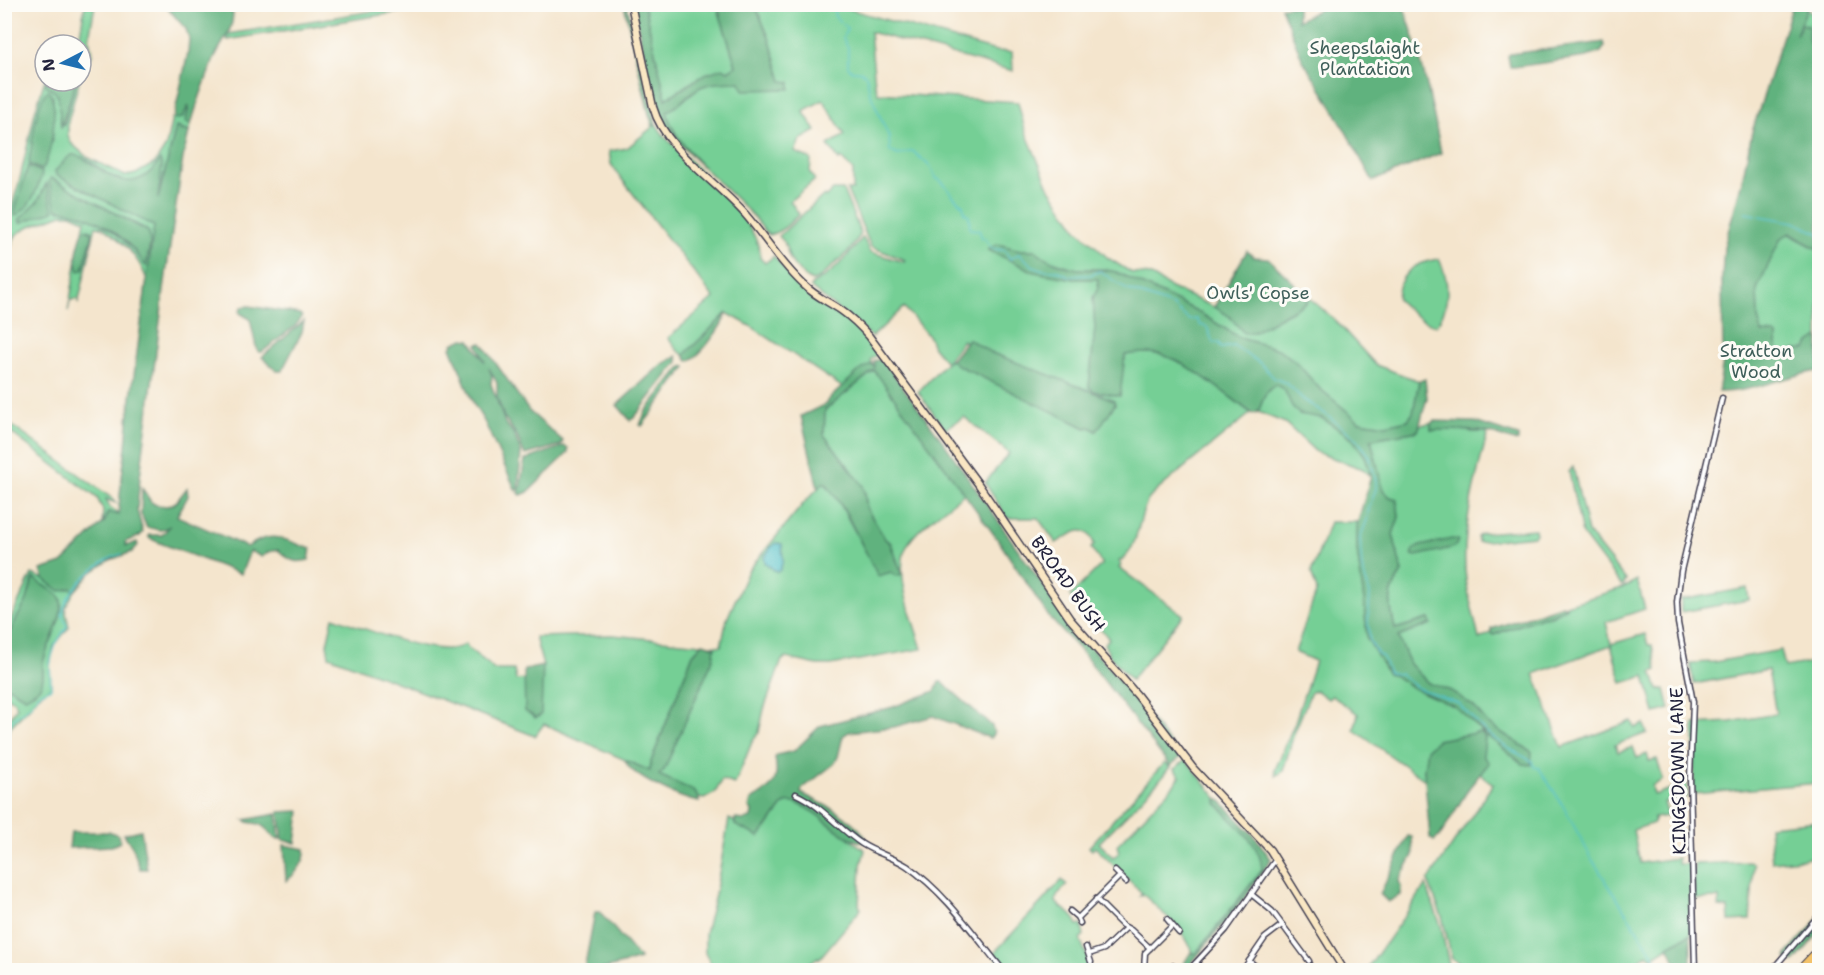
<svg xmlns="http://www.w3.org/2000/svg" width="1824" height="975" font-family="'Shantell Sans',sans-serif">
<rect width="100%" height="100%" fill="#fdfcf7"/>
<filter id="ink" filterUnits="userSpaceOnUse"><feTurbulence type="fractalNoise" baseFrequency=".0167" numOctaves="2"/><feDisplacementMap in="SourceGraphic" scale="12" xChannelSelector="R" yChannelSelector="G"/><feConvolveMatrix kernelMatrix="1 2 1 2 8 2 1 2 1" color-interpolation-filters="sRGB"/></filter>
<filter id="wash" filterUnits="userSpaceOnUse"><feTurbulence type="fractalNoise" baseFrequency=".008" numOctaves="4" result="noise"/><feDisplacementMap in="SourceGraphic" scale="24" xChannelSelector="R" yChannelSelector="G"/><feGaussianBlur stdDeviation="1.35" result="paint"/><feColorMatrix in="noise" values="0 0 0 0 0 0 0 0 0 0 0 0 0 0 0 0 0 1.4 0 .05"/><feComposite in="paint" operator="in"/></filter>
<g filter="url(#wash)">
<rect width="100%" height="100%" fill="#f4e5cd"/>
<g fill="#75cf95" stroke="#4c7868" stroke-width="1.5" fill-rule="evenodd">
<path d="M85,5H95L89,38L92,55L81,74V45H78Z"/>
<path d="M412,5H443L227,40L228,34Z"/>
<path d="M644,5H717L736,66L728,71L705,74L666,99Z"/>
<path d="M755,5H844L845,8L996,51L1012,52L1013,71L870,32L875,84L878,93L1018,102L1025,130L1049,187L1077,229L1108,258L1132,273L1150,275L1171,288L1214,307L1229,315L1244,333L1254,332L1307,302L1308,297L1334,319L1376,365L1419,381L1413,413L1408,420L1386,425L1359,421L1319,388L1295,361L1278,349L1240,338L1195,310L1116,272L1103,269H1077L1046,259L1034,250H1020L997,244L989,250L1035,272L1075,279H1098V288L1093,298L1095,328L1089,387L1125,360V355C1135,353 1146,352 1157,354C1184,358 1228,396 1251,413C1225,435 1198,455 1172,478C1164,485 1154,492 1148,500C1138,517 1138,553 1119,561L1121,565L1119,568L1183,615L1131,680L1110,656L1104,644L1109,639L1084,608L1076,604L1070,596L1102,564L1091,548L1094,544C1086,520 1071,535 1056,543L1038,518H1007L985,483L1009,453L964,417L945,429L918,392L946,362L933,347L929,337L904,307L872,337L811,288L812,284C829,277 852,252 863,237L870,252L904,262L905,260L871,247L847,190H853V170L841,158L839,160L828,145L845,135L823,100L803,111L816,131L800,140L795,152L811,159L810,173L815,180L790,201L799,214C790,223 782,232 769,235C762,228 757,221 751,214C727,188 672,145 667,111C682,107 690,90 706,84C720,79 764,82 782,82L770,40ZM968,339L992,353L1114,400L1096,431L1090,427L1085,428L951,360L947,361L963,340L965,343Z"/>
<path d="M1808,5H1810L1808,9L1816,20H1819V42L1810,44L1808,37L1794,41L1780,98L1771,121L1772,141L1763,150L1755,181L1753,202L1752,199L1753,178L1761,152L1768,142V122L1776,106L1793,44Z"/>
<path d="M45,79V81H47V85L58,95L64,125L76,81H79L68,122V136L71,143L87,157L125,176L136,174L155,163L166,146L172,118H182L189,104L186,122L191,125L189,132L184,130L180,131V128L176,127L157,203L162,165L159,162C154,170 151,173 143,178C120,191 103,168 84,158C80,156 75,156 70,156L55,171L56,175L154,226L147,280C138,255 123,242 102,227L96,226L78,304V299L70,300L68,311L77,259V266L83,270L92,237V232L90,229L83,231L85,220L71,214H62L28,227L16,235L5,259V228L19,183L35,112ZM45,93L53,96V135L44,168L29,161L38,113ZM50,179L146,229L149,234V253L140,258C118,230 90,213 56,209ZM46,184L53,211L20,219L38,201Z"/>
<path d="M656,124L665,137C690,162 762,222 760,258L765,263L774,256L802,290L813,300L852,324L878,354L870,360L872,364L859,371L842,387L752,327L727,313L684,355L677,350L668,338L714,298L617,173L611,164L609,151L627,148Z"/>
<path d="M833,190H843L861,234L850,250L818,279L812,281C804,277 794,267 790,259C786,250 787,244 779,236L824,195L826,197Z"/>
<path d="M1787,233L1819,250V337L1810,343L1806,349L1781,353L1777,348V336L1762,333L1758,319L1757,289L1781,237Z"/>
<path d="M1439,259C1450,281 1450,305 1437,325C1424,324 1406,309 1397,299C1398,273 1415,262 1439,259Z"/>
<path d="M875,370L965,493C949,506 915,529 907,546C893,571 914,623 922,649L831,665H817L786,658L782,660L764,709L759,732L752,742L735,784L722,780L715,793L704,799L699,798L694,791L658,775L664,770L713,659L715,647L703,643L693,654L651,762L650,771L544,724L535,736L329,656L327,644L333,617C358,626 444,662 465,644C470,653 486,659 494,670H514L516,680L525,679V711L543,666L535,637L613,635L721,646L727,619L748,571L803,504L824,482L837,498L878,575L891,572L902,574L891,543L885,539L867,509L865,492L853,472L824,435L825,410Z"/>
<path d="M1276,384L1284,389L1292,406L1299,413L1322,418L1351,437L1365,456L1371,476L1363,469L1316,452L1285,423L1258,412C1263,401 1265,390 1276,384Z"/>
<path d="M4,420L113,499L116,503L106,499L110,507L117,512V515L108,512L102,524L103,510L97,498L5,428Z"/>
<path d="M1431,423V430L1456,429L1473,432H1488C1476,476 1460,535 1466,580C1469,600 1475,619 1479,639L1491,633L1494,635L1541,617L1551,616L1566,607V605L1622,588L1637,580L1645,609L1606,622L1611,644L1645,634L1648,645H1652L1657,670L1652,672L1658,690L1665,689L1670,709L1655,713L1645,676L1622,683L1611,645L1534,674L1562,747L1632,721L1635,728L1644,724L1647,733L1615,745L1618,752L1633,747L1637,758L1647,754L1649,761L1657,759L1663,780L1652,786L1654,795L1687,783V797L1664,802L1668,816L1654,818V823L1633,830L1640,863L1678,858V864H1690L1691,934L1668,946L1667,948L1653,957L1651,958L1648,954L1634,964L1637,968L1635,970H1474L1452,959L1442,917L1428,881L1493,784L1480,774L1485,737L1482,732L1437,740L1424,769L1425,780L1354,730L1358,714L1332,696L1328,699L1316,690L1311,692L1294,734L1283,771L1276,776L1275,770L1295,722L1315,661L1295,652L1317,590L1311,573L1330,522H1358L1357,550L1364,601L1367,638L1388,674L1395,676L1413,688L1454,706L1491,739L1523,764L1532,752L1488,724L1473,706L1451,691L1428,683L1410,664L1398,637L1430,624L1428,619L1395,629C1389,603 1387,595 1402,572L1393,534L1399,517L1397,499L1390,497L1383,490L1371,439L1418,431L1420,425Z"/>
<path d="M1573,467L1588,533L1626,580L1623,585H1621L1582,534L1569,472Z"/>
<path d="M1535,529L1536,534L1534,536L1478,542L1477,536L1482,533Z"/>
<path d="M32,574L44,579L60,591L72,588L74,592L65,608L69,627L54,646L50,664L51,687L38,696L28,709L9,728L5,748V723L17,707L14,701L5,696V685L25,697C30,695 40,688 42,682C44,676 42,669 43,663C46,646 69,611 59,595L33,578L27,600L5,640V631Z"/>
<path d="M1747,588L1749,600L1681,612V600Z"/>
<path d="M1781,650L1785,667L1819,661V783L1694,794V724L1730,722L1776,714L1768,670L1694,684L1690,663L1714,662Z"/>
<path d="M1186,760L1217,798L1258,843L1270,860L1195,954L1191,952C1191,936 1157,908 1144,895L1140,896L1142,893L1095,847L1092,850L1089,847L1164,763L1170,767L1158,782L1099,843L1113,857L1119,853L1117,845L1174,785L1180,776L1174,769Z"/>
<path d="M791,801L808,808L865,850L861,865L859,905L861,909L819,959L818,957L801,970H714L705,953V933L715,895L729,819L734,821L735,825L764,830L785,803Z"/>
<path d="M1819,821V857L1772,862L1769,826Z"/>
<path d="M1751,862L1754,864L1750,920L1729,921L1728,908L1719,907V898L1694,899V864Z"/>
<path d="M1062,880L1067,885L1057,895L1056,902C1063,911 1073,912 1078,925L1081,924L1084,935L1080,939L1087,956L1090,970H1006L993,954Z"/>
<path d="M1426,885L1441,926L1450,970H1371L1368,968Z"/>
</g>
<g fill="#60b27e" stroke="#416a5c" stroke-width="1.5">
<path d="M1793,4L1808,5L1796,35L1802,24L1809,26L1808,37L1810,44L1819,42V250L1790,233L1781,238L1757,289L1758,319L1762,333L1775,334L1777,336V348L1781,352L1806,349L1810,343L1819,337V371C1786,375 1753,393 1718,392L1723,362L1722,278L1724,247L1742,181L1752,132Z"/>
<path d="M165,5H187L193,8L221,7L233,13C233,32 222,41 215,57C206,79 197,102 191,125L186,122L189,105L182,118L176,119L174,116L188,53L189,38L186,29Z"/>
<path d="M624,5H627L656,124L653,126L649,114Z"/>
<path d="M633,5H644L666,99L705,74L723,68L728,71L736,66L717,5H755L770,40L782,81L790,82V89L744,90L740,82C724,83 708,81 694,91C684,97 678,108 667,111C670,133 691,153 705,169L673,138L657,114Z"/>
<path d="M1297,5V21L1328,5H1403C1421,53 1432,103 1441,153L1373,181L1330,103L1302,59L1281,7Z"/>
<path d="M1604,42L1605,46L1601,52L1587,57L1514,67H1510L1508,56L1510,54Z"/>
<path d="M47,81H76L61,128L58,95L46,85Z"/>
<path d="M48,90C60,104 52,155 42,170L30,165L29,162C32,144 36,101 48,90Z"/>
<path d="M176,127L180,128L181,131L184,130L189,132L183,158L167,267L140,477L137,510L143,532L140,536L125,542L126,546L137,542L138,545L132,552L110,560L91,573L74,592L71,588L60,591L44,579L41,570L62,563L105,521L108,512L119,515C119,483 127,452 128,420L154,226L56,175L55,171C60,167 66,157 72,155C78,154 85,159 89,162C117,181 137,194 160,160L162,165L158,199Z"/>
<path d="M28,166L42,172V174C37,190 31,208 15,216V210Z"/>
<path d="M51,178L149,232L150,245L146,266C142,262 139,256 135,251C114,227 87,213 56,209L49,181Z"/>
<path d="M47,184L53,211L20,223V219L38,201Z"/>
<path d="M86,229L92,232V237L83,270L79,271C73,260 79,243 83,231Z"/>
<path d="M997,244L1020,250H1035C1047,260 1062,267 1078,269C1092,270 1103,269 1116,272L1195,310L1240,338L1278,349L1295,361L1319,388L1359,421L1386,425L1408,420L1413,413L1419,381L1425,379L1427,398L1418,431L1371,439L1383,490L1390,497L1397,499L1399,517L1393,534L1402,572C1387,594 1389,603 1395,629L1429,619L1431,624L1398,637L1410,664L1428,683L1451,691L1473,706L1488,724L1532,752L1531,765L1523,764L1491,739L1454,706L1413,688L1395,676L1388,674L1367,638L1364,601L1357,550V525L1371,476L1365,456L1351,437L1322,418L1299,414L1292,406L1284,389L1276,385C1265,389 1263,401 1258,412L1253,414C1229,397 1185,359 1158,354C1147,352 1135,353 1125,355L1120,396L1094,391L1089,387L1095,328L1093,298L1098,288V279H1075L1035,272L988,250Z"/>
<path d="M1247,251L1254,257L1268,258L1308,297L1307,302L1254,332L1244,333L1229,316L1214,307Z"/>
<path d="M249,306L300,314L302,317L295,326L262,352H259L256,347L250,319L240,313V310L242,307Z"/>
<path d="M727,313C722,326 701,357 688,361L684,355Z"/>
<path d="M304,321L302,332L285,365L282,371H277L262,357Z"/>
<path d="M464,339L470,340L485,362L477,344L482,343L529,411L563,441L561,445L525,455L516,434L504,417L497,397V383L489,368L492,376L491,384L505,423L514,434L521,452L518,489L516,491L484,421L474,405L451,347L454,343Z"/>
<path d="M968,339L992,353L1114,400L1115,404L1097,431L1090,427L1086,428L957,365L951,360Z"/>
<path d="M677,356L678,362L634,418L630,420L617,405L661,365Z"/>
<path d="M880,359L886,364L944,443L1072,627L1106,664L1181,757L1170,766L1085,656L1049,617L998,540L874,370L825,410L824,435L863,485L867,509L885,539L890,543L902,574L896,576L891,572L878,576L845,511L826,483H823L818,488L801,416L826,404L827,401L859,371L872,364L875,368L874,361Z"/>
<path d="M684,366L686,367L642,426L640,425L646,411L680,368Z"/>
<path d="M1435,421L1475,422L1518,436V441C1508,441 1500,435 1490,433C1472,429 1449,431 1431,430V423Z"/>
<path d="M564,446L568,448V453L528,492L521,495L519,493L525,460Z"/>
<path d="M142,488L151,502L156,505L168,506L176,502L187,488L188,496L177,516L247,547C274,529 284,540 311,549L309,560C294,564 289,560 278,550L268,552L262,557L250,551L241,574L160,543L149,538V535H162L170,526C155,534 161,528 147,528L141,514Z"/>
<path d="M1452,539L1458,540L1456,545L1452,548L1416,556L1412,555L1414,549L1420,546Z"/>
<path d="M33,578L59,595C69,611 46,646 43,663C42,669 44,676 42,682C41,689 30,695 25,697L5,685V640L27,600Z"/>
<path d="M1562,605L1566,607L1550,616L1541,617L1493,635L1491,633V629Z"/>
<path d="M703,643L715,647L713,659L664,770L659,775L694,791L699,798V802C681,799 630,777 625,760L650,771L651,762L693,654Z"/>
<path d="M543,666L541,715L536,718L525,711L524,670Z"/>
<path d="M939,682H942L992,726L994,733L990,738L933,716L894,727L849,732L843,736L838,757L834,764L802,789L801,793C821,803 857,819 867,840L864,842C837,840 809,797 785,803L759,837L735,825V819L745,820L751,818L752,811L749,808L751,800C772,788 780,783 775,758L777,755L794,751L820,726L893,707L935,691Z"/>
<path d="M1481,732L1485,737L1483,756L1489,763L1469,788L1440,836L1434,841L1430,838L1424,769L1427,749L1437,740Z"/>
<path d="M1217,800H1220L1256,838L1271,859L1248,894L1186,970H1180L1191,952L1195,954L1201,948L1262,870C1261,841 1233,825 1217,803Z"/>
<path d="M300,811L296,843L283,840L279,812Z"/>
<path d="M277,814L280,839L275,838C270,833 266,827 259,824C253,822 249,824 244,820Z"/>
<path d="M141,830L147,869H140L133,848L124,834Z"/>
<path d="M71,832H110L119,835L120,842L112,846L69,848Z"/>
<path d="M1408,836L1412,837L1413,855L1399,881L1401,887L1400,895L1388,902L1380,894Z"/>
<path d="M284,845L305,849C307,860 295,875 286,881Z"/>
<path d="M595,912H600L640,959L601,970H586L585,965Z"/>
<path d="M1819,918V933L1794,962L1786,958L1788,953Z"/>
<path d="M1691,934V962L1679,967L1668,946Z"/>
</g>
<path fill="#53c1c8" stroke="#3a7282" stroke-width="1.5" d="M776,543L782,544L783,561L780,570L777,572L765,563L764,558L770,548Z"/>
<g fill="none" stroke-linecap="round" stroke-linejoin="round">
<g stroke="#53c1c8" stroke-width="1.5">
<path d="M833,4L835,17L847,28L843,38L848,47V66L852,71H861L866,75L870,93L889,137L890,151L898,155L913,151C923,162 931,163 936,178C948,183 951,198 963,205L965,213L969,215L970,229L979,230L982,238L986,239C989,249 994,250 1005,250L1010,259L1019,254L1033,266L1044,270H1056L1069,276L1090,275L1100,271L1126,289L1173,306L1189,320L1197,319L1200,325L1207,327L1213,343H1219L1221,348L1234,346L1260,363L1274,378L1286,383L1304,400L1324,413L1355,437L1369,455L1376,481V489L1369,508L1367,520L1360,538L1362,568L1370,594L1368,622L1370,641L1377,653L1383,657L1389,673L1400,674L1418,688L1458,703L1486,732L1506,747L1532,761L1534,767L1539,768L1562,804L1593,861L1663,970"/>
<path d="M1745,213L1756,215"/>
<path d="M1760,216L1794,222L1820,234"/>
<path d="M4,748L5,736L12,720L30,706L39,694L51,688L50,666L52,656L56,644L67,626C66,622 62,618 63,613C65,591 102,557 122,554"/>
</g>
</g>
</g>
<g filter="url(#ink)">
<g fill="none" stroke-linecap="round" stroke-linejoin="round">
<g stroke="#423f51" stroke-width="7">
<g id="street">
<path d="M796,794C822,806 839,829 862,844C876,853 893,857 907,866C946,893 974,935 1003,970"/>
<path d="M1120,876L1126,882"/>
<path d="M1251,894L1272,911L1309,961"/>
<path d="M1096,899L1122,925L1131,930L1150,948"/>
<path d="M1070,911L1077,917L1080,923"/>
<path d="M1078,918L1120,876L1115,871"/>
<path d="M1167,919L1179,933"/>
<path d="M1086,947L1091,962"/>
<path d="M1089,954L1104,949L1126,928"/>
<path d="M1249,961L1261,970"/>
<path d="M1196,963L1204,970"/>
<path d="M1173,966L1177,970L1180,968"/>
<path d="M1144,970L1145,953L1172,926"/>
<path d="M1189,970L1226,930L1276,859"/>
<path d="M1243,970L1265,938L1282,925"/>
<path d="M1695,970L1690,778L1693,702L1678,623L1677,602L1681,571L1722,398"/>
<path d="M1772,970L1820,914"/>
</g>
</g>
<g stroke="#423f51" stroke-width="9">
<path id="secondary" d="M631,4L653,107C665,150 716,181 745,214C765,237 781,264 804,285C815,296 829,302 842,311C852,318 861,327 869,336L979,485L1070,619L1137,695L1193,768L1270,850L1344,970"/>
</g>
<g stroke="#423f51" stroke-width="10">
<g id="highway">
<path d="M1800,970L1820,949"/>
<path d="M1809,970L1820,959"/>
</g>
</g>
<use href="#street" stroke="#fff" stroke-width="4"/>
<use href="#secondary" stroke="#fae7c3" stroke-width="6"/>
<use href="#highway" stroke="#f3c26a" stroke-width="8"/>
</g>
</g>
<g text-anchor="middle" dominant-baseline="central" stroke-width="6" stroke-linejoin="round" paint-order="stroke">
<g font-size="18" fill="#3f5f5a" stroke="#fdfcf7">
<text x="1365" y="48">Sheepslaight<tspan x="1365" dy="21">Plantation</tspan></text>
<text x="1258" y="293">Owls' Copse</text>
<text x="1756" y="351">Stratton<tspan x="1756" dy="21">Wood</tspan></text>
</g>
<g font-size="18" fill="#22223b" stroke="#fdfcf7">
<text transform="translate(1068 584) rotate(54)">BROAD BUSH</text>
<text transform="translate(1678 771) rotate(-91)">KINGSDOWN LANE</text>
</g>
</g>
<rect width="1824" height="975" fill="none" stroke="#fdfcf7" stroke-width="24"/>
<g transform="translate(63 63) rotate(263)"><circle r="28" fill="#fdfcf7" stroke="#a5a5ac" stroke-width="1.5"/>
<path d="M0-4.5L10 22L0 15L-10 22Z" fill="#1f6fb2"/>
<text y="-9" font-size="16" font-weight="bold" text-anchor="middle" fill="#22223b">N</text>
</g>
</svg>
